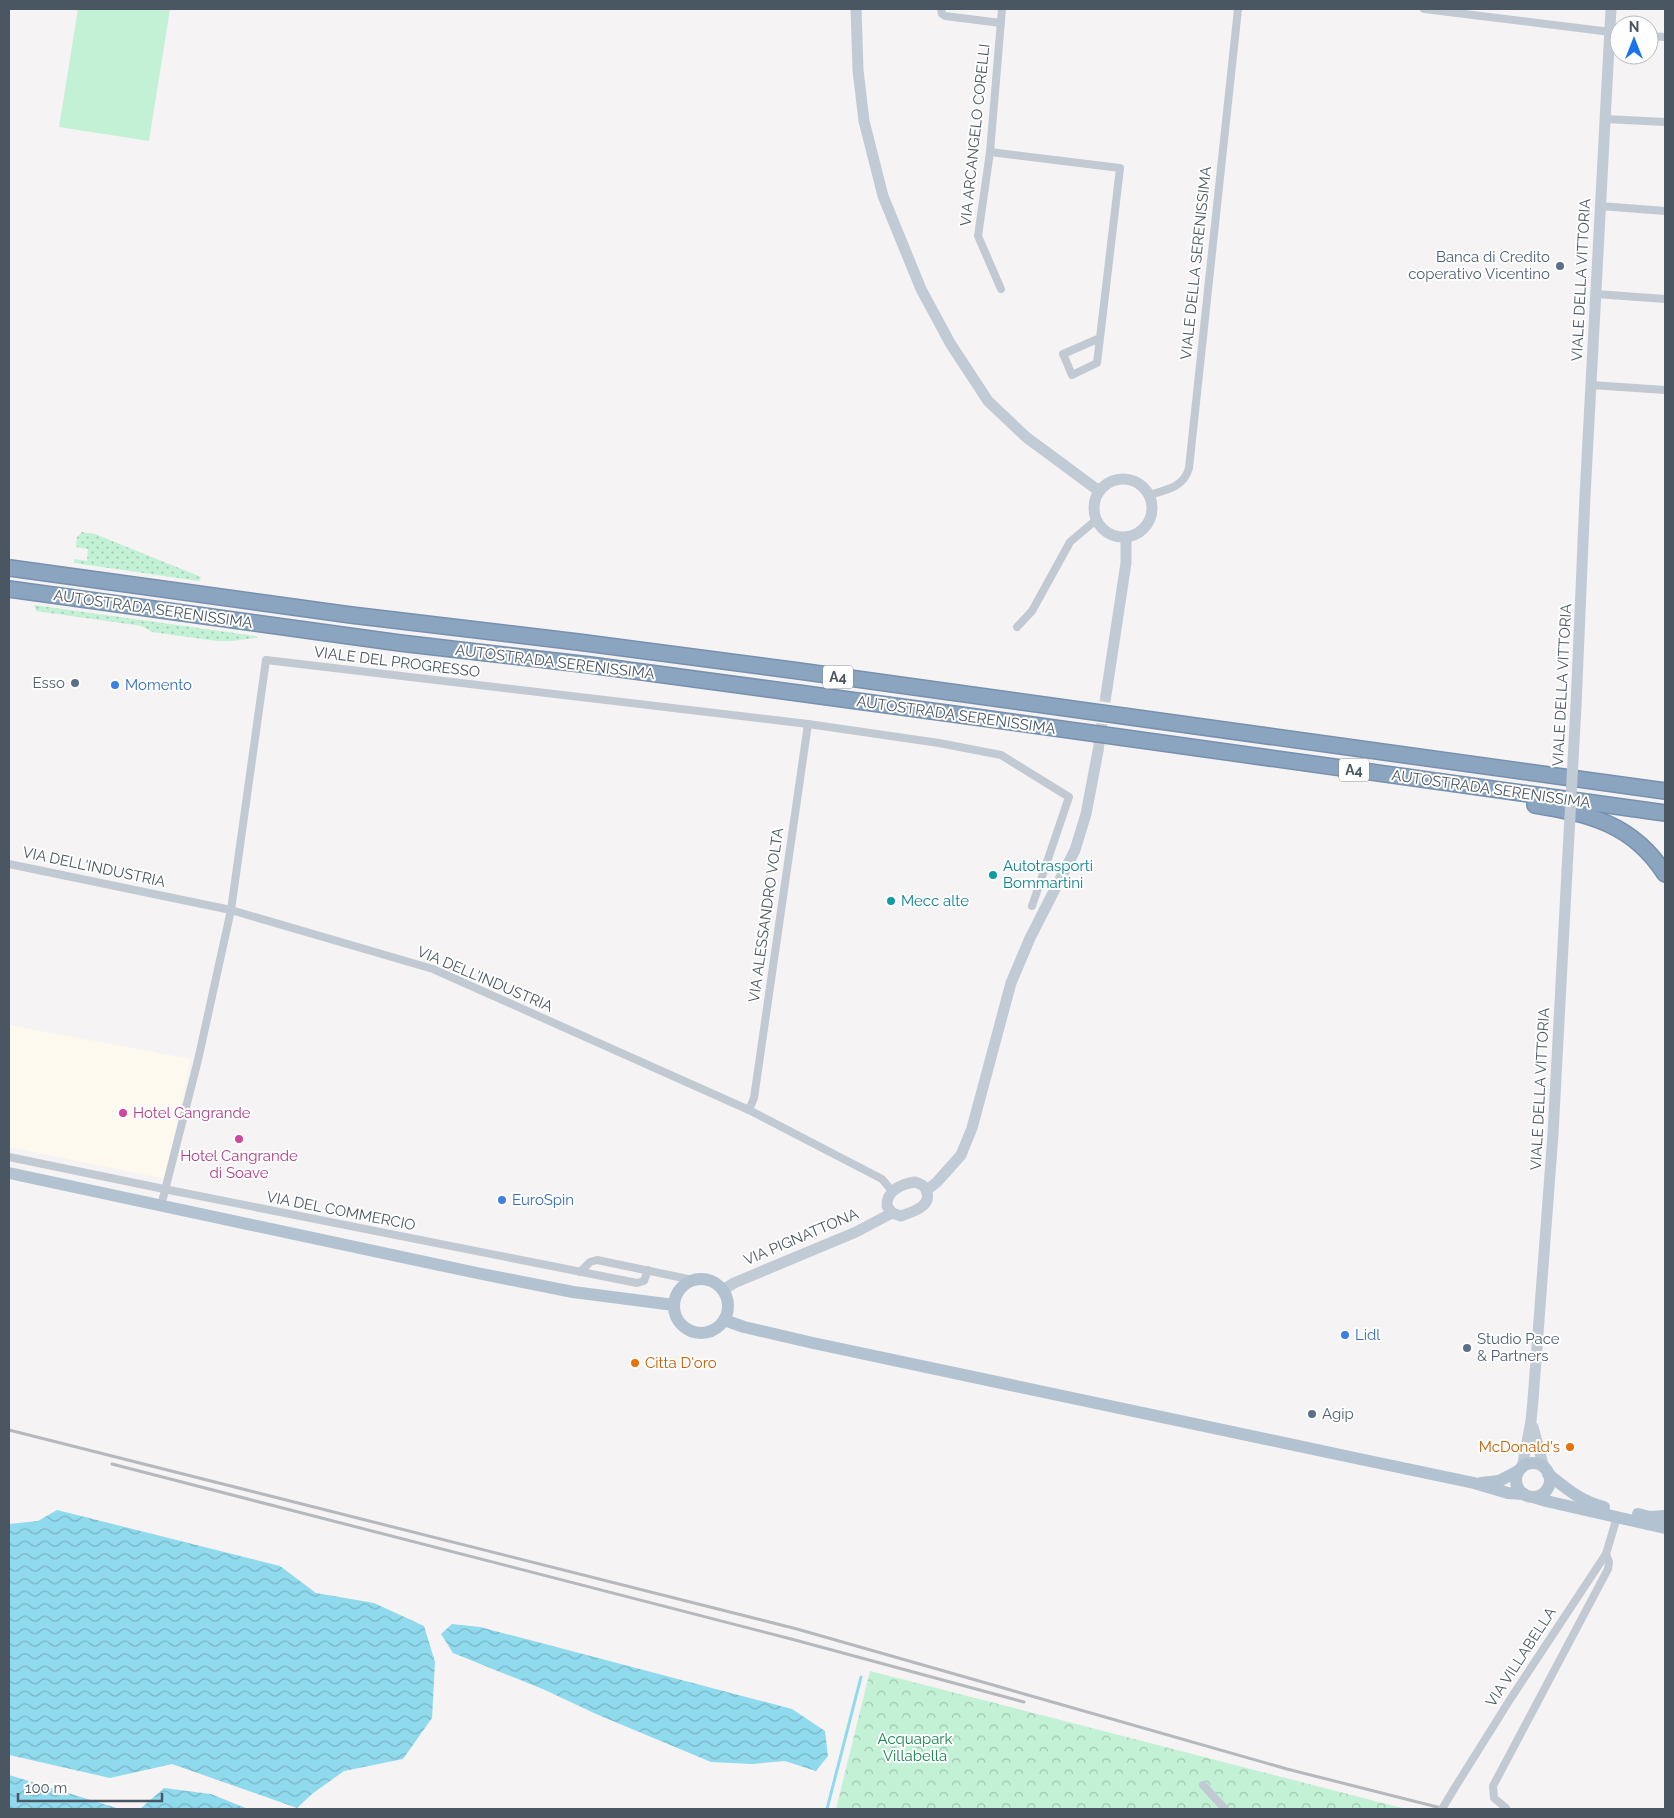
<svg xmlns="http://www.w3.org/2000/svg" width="1674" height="1818" font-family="Raleway,sans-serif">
<defs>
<pattern id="grass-dots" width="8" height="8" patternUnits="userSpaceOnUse" patternTransform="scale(1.25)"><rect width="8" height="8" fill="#c3f1d5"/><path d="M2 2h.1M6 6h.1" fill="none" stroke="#a0c6b0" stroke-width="1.8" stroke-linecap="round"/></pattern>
<pattern id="forest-crowns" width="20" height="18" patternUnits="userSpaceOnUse" patternTransform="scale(1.25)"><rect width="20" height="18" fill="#c3f1d5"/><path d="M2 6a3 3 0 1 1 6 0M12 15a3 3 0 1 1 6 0" fill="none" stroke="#a0c6b0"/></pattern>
<pattern id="water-waves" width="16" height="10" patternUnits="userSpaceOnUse" patternTransform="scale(1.25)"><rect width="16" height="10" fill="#90daee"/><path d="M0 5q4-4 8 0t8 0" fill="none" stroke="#78b4c4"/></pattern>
</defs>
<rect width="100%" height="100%" fill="#f5f3f3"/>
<path fill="#fdf9ef" d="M9,1025L191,1059L165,1179L9,1147Z"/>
<g fill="url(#grass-dots)">
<path d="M82,532L95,534L201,577L199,581L74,563V559L87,561L88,549L76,547L77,537Z"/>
<path d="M34,605L256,636L257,638L231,641H217L152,632L142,626L36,611Z"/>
</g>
<path fill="url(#forest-crowns)" d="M870,1671L1406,1809H836Z"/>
<path fill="#c3f1d5" d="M78,9H170L149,141L59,127Z"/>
<g fill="url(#water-waves)">
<path d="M57,1510L280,1566L316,1593L374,1603L424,1626L435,1662L432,1718L403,1759L344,1771L312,1794L297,1808L172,1764L110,1778L9,1755V1524L38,1521Z"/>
<path d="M452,1624L480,1627L792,1709L825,1731L828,1756L816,1771L785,1761L752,1764L711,1762L596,1714L545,1690L453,1653L441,1634Z"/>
<path d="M9,1775L120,1809H9Z"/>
<path d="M164,1788L211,1794L248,1809H140Z"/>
</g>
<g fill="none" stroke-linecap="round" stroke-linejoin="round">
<path stroke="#90daee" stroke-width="3" d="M827,1809L861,1677"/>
<path stroke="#caccce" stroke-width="11" stroke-dasharray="11 5.5" stroke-linecap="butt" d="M1098,751L1106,695"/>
<g stroke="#7690ad" stroke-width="18">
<g id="highway">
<path d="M10,568L351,615L578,642L799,671L1665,791"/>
<path d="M9,589L400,643L590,665L961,715L1665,813"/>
<path d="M1535,805C1590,814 1633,824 1665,874"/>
</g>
</g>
<g stroke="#c1cad2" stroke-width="8">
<path d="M941,9L942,14L945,16L1001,23"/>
<path d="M1424,9L1619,33"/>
<path d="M1649,36L1665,37"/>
<path d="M1605,119L1665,122"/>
<path d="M990,152L1120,168L1100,338L1063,354L1072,375L1097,363L1100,338"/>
<path d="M1600,206L1665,211"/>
<path d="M1001,289L978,236L990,152L1002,9"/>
<path d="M1596,294L1665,299"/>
<path d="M1591,385L1665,390"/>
<path d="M1149,495C1167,490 1184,487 1189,468L1238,9"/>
<path d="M1017,627L1032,611L1070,542L1096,520"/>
<path d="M9,864L231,910L433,969L749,1110L882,1179L892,1191"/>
<path d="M749,1110L754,1098L808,724"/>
<path d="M9,1157L164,1189L637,1283L644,1281L648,1270"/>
<path d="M161,1206L198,1060L231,910L266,660L808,724L939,743L1001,755L1069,797L1032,906"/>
<path d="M580,1272L590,1262L597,1260L693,1280"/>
<path d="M1203,1785L1225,1809"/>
<path d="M1454,1789L1511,1698L1606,1554L1617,1517"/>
<path d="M1506,1808L1494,1798L1493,1786L1608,1569L1609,1562L1606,1554"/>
</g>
<g stroke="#c1cbd6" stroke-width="11">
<path d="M856,9L858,70L864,121L883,196L921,289L950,343L988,401L1026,437L1099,491"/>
<circle cx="1123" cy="508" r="29"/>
<path d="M1106,695L1126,563V537"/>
<path d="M1576,706L1585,496L1611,9"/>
<path d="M915,1182C921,1184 926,1186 927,1193C931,1207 911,1212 901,1216L892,1213L887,1206C886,1191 901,1184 915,1182Z"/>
<path d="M927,1190L937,1182L961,1155L972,1128L1011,983L1030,938L1075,850L1086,814L1098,751"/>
<path d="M723,1290L734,1283L856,1232L892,1213"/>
<path d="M1533,1427L1544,1468"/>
<path d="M1522,1468L1531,1421L1533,1400L1553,1134L1567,871"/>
</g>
<g stroke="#b3c2d1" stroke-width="12">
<path d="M9,1173L477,1273L573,1292L674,1305"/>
<circle cx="701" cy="1306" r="27"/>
<path d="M724,1320L744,1327L813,1343L1355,1458L1474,1483L1508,1493L1524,1494"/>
<circle cx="1533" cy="1480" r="17"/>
<path d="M1548,1474C1566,1488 1581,1502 1604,1507"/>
<path d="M1481,1483L1499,1481L1518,1471"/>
<path d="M1533,1497L1546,1501L1665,1528"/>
<path d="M1638,1514L1650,1517L1665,1516"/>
</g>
<use href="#highway" stroke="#8ba5c1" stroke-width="15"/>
<g stroke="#b5b8bd" stroke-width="3">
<path d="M9,1430L797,1629L1287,1769L1445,1809"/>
<path d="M112,1464L795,1640L1024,1702"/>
</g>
<path stroke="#c1cad2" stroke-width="8" d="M1442,1809L1454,1789"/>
<path stroke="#c1cbd6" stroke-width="11" d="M1567,871L1576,706"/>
</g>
<g fill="#5c6f8a" stroke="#fff" stroke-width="2">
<circle cx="1560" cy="266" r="5"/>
<circle cx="75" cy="683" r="5"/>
<circle cx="1467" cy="1348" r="5"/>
<circle cx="1312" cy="1414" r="5"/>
</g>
<g fill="#3f7fe0" stroke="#fff" stroke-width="2">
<circle cx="115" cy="685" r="5"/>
<circle cx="502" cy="1200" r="5"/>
<circle cx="1345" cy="1335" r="5"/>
</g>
<g fill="#0f9aa8" stroke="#fff" stroke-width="2">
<circle cx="993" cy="875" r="5"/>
<circle cx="891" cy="901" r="5"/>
</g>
<g fill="#d1479c" stroke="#fff" stroke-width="2">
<circle cx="123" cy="1113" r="5"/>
<circle cx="239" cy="1139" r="5"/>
</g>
<g fill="#e8710a" stroke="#fff" stroke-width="2">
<circle cx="635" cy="1363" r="5"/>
<circle cx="1570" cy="1447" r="5"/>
</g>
<g text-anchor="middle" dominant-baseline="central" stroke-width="4" stroke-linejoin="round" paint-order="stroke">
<g fill="#fff" stroke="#808990" stroke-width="1">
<rect x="823" y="665.5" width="30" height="23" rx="4"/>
<rect x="1339" y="758.5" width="30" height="23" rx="4"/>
</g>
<g font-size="14" font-weight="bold" fill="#4a5661">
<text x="838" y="677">A4</text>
<text x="1354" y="770">A4</text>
</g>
<g font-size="15" fill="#4a5661" stroke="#fff">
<text transform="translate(975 135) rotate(-84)">VIA ARCANGELO CORELLI</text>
<text transform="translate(1196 263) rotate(-84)">VIALE DELLA SERENISSIMA</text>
<text transform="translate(1581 280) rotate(-87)">VIALE DELLA VITTORIA</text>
<text transform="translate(153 609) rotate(8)">AUTOSTRADA SERENISSIMA</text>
<text transform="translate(397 662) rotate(7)">VIALE DEL PROGRESSO</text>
<text transform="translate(555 662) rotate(7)">AUTOSTRADA SERENISSIMA</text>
<text transform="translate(1562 685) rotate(-87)">VIALE DELLA VITTORIA</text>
<text transform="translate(956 715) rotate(8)">AUTOSTRADA SERENISSIMA</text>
<text transform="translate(1491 789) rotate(8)">AUTOSTRADA SERENISSIMA</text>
<text transform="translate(94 867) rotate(12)">VIA DELL'INDUSTRIA</text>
<text transform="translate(766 915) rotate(-82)">VIA ALESSANDRO VOLTA</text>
<text transform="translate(485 979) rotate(23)">VIA DELL'INDUSTRIA</text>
<text transform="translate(1540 1089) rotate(-87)">VIALE DELLA VITTORIA</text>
<text transform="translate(341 1211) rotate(11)">VIA DEL COMMERCIO</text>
<text transform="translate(801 1237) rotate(-23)">VIA PIGNATTONA</text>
<text transform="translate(1521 1657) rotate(-57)">VIA VILLABELLA</text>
</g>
<g font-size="15" fill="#4e5e75" stroke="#fff" text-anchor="end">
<text x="1550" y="257">Banca di Credito<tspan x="1550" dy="17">coperativo Vicentino</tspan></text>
<text x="65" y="683">Esso</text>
<text x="1477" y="1339" text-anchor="start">Studio Pace<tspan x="1477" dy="17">&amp; Partners</tspan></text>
<text x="1322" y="1414" text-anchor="start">Agip</text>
</g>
<g font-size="15" fill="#366cbe" stroke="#fff" text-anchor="start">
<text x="125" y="685">Momento</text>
<text x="512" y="1200">EuroSpin</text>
<text x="1355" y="1335">Lidl</text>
</g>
<g font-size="15" fill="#0d838f" stroke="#fff" text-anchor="start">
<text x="1003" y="866">Autotrasporti<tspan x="1003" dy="17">Bommartini</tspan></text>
<text x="901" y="901">Mecc alte</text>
</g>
<g font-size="15" fill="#b23c85" stroke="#fff" text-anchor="start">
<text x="133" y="1113">Hotel Cangrande</text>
<text x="239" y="1156" text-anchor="middle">Hotel Cangrande<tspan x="239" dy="17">di Soave</tspan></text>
</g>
<g font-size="15" fill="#c56008" stroke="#fff" text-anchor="start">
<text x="645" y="1363">Citta D'oro</text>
<text x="1560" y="1447" text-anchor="end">McDonald's</text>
</g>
<g font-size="15" fill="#17864f" stroke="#fff">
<text x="915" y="1739">Acquapark<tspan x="915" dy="17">Villabella</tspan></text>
</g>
</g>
<rect width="1674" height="1818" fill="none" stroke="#4a5661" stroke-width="20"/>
<g transform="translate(1634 40)"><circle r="24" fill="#ffffff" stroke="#b7bbc0"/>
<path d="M0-4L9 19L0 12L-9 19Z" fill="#1a73e8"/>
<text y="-8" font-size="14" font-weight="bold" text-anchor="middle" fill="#4a5661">N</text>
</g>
<path d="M18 1793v8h144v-8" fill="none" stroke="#4a5661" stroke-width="2.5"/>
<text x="25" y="1793" font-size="15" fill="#4a5661" stroke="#ffffff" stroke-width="4" paint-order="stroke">100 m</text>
</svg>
